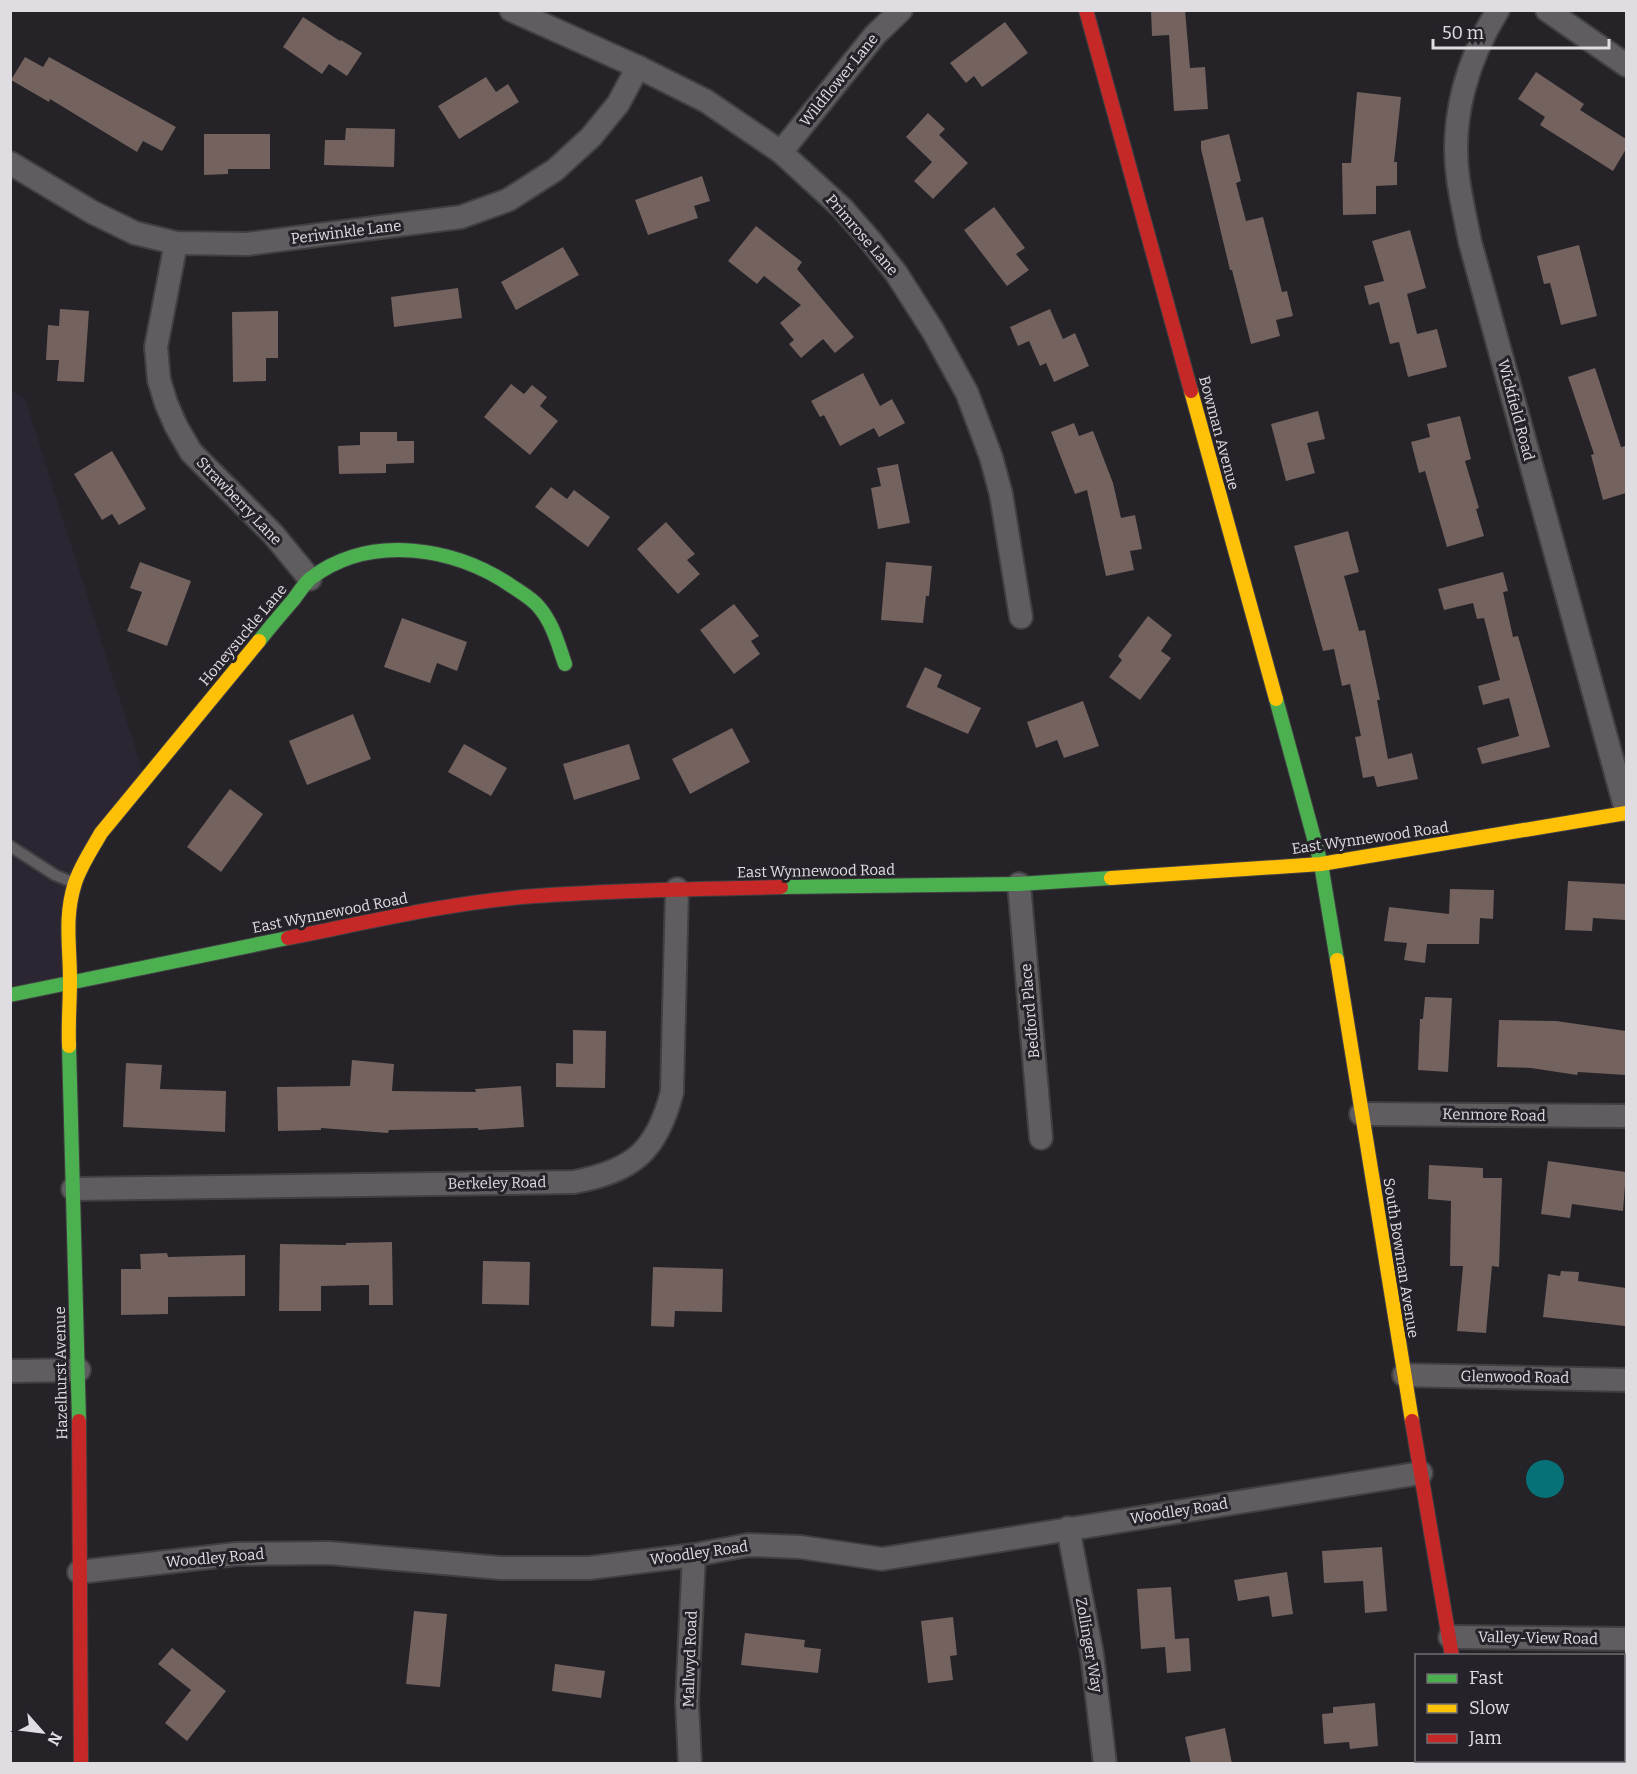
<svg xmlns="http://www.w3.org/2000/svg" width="1637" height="1774" font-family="Bitter,serif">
<rect width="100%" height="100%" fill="#252328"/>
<path fill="#2c2632" d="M10,390L25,399L145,779L83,864L70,982L10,995Z"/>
<circle fill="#077178" cx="1545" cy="1479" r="19"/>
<g fill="#73625e">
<path d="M1151,10H1185L1190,68L1205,67L1208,109L1174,111L1169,35L1152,36Z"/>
<path d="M303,17L340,41L341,40L362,53L347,76L329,64L322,74L283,47Z"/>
<path d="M1005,22L1028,53L982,87L974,76L966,83L950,63Z"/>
<path d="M25,57L43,67L49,57L176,127L162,151L143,141L137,152L50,99L49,102L11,80Z"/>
<path d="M1536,72L1584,104L1580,110L1626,139V149L1613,171L1540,125L1545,117L1518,99Z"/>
<path d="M486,77L496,92L508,84L519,102L459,139L438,106Z"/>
<path d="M1357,92L1401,97L1394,162H1397V185L1376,186V214L1343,215L1342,163H1351Z"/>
<path d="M928,113L945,129L939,135L968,163L933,199L914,181L932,162L906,137Z"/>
<path d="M346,128L395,129L394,167L324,165L325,140H345Z"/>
<path d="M204,134H270V169H228V174L204,175Z"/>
<path d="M1229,134L1241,181L1236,183L1246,221L1263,217L1282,292L1287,291L1293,316L1276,320L1280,336L1251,344L1232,270H1230L1201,149V141Z"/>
<path d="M702,176L710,201L694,206L698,218L648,235L635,200Z"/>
<path d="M994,207L1025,248L1016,254L1029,270L1007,286L964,230Z"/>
<path d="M756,226L802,262L797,269L854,337L835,353L823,339L801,358L789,344L794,340L780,323L801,305L764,276L757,284L728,261Z"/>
<path d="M1410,230L1426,288L1407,294L1417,334L1437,329L1447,367L1408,377L1399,342L1390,344L1379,302L1369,305L1364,286L1384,281L1372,241Z"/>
<path d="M1579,245L1597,316L1561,325L1550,283L1544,284L1537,256Z"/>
<path d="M563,247L579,275L516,310L501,282Z"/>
<path d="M458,288L462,318L394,327L391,297Z"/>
<path d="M60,309L89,311L84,382L57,381L59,360H46L48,325L59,326Z"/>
<path d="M1050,309L1063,339L1075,333L1089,366L1054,382L1046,363L1040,366L1029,341L1018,346L1010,327Z"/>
<path d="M278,311V358H266V381L233,382L232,312Z"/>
<path d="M1595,368L1621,447L1626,446V493L1603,500L1591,455L1594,454L1568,377Z"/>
<path d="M863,373L880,406L892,399L905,423L879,437L874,428L840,446L824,415L820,417L811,401Z"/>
<path d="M511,384L524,394L532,385L547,397L540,406L558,421L530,455L484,417Z"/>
<path d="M1318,411L1325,439L1307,443L1315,473L1286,481L1271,424Z"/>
<path d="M1460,416L1471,459L1465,461L1479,508L1476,509L1484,536L1447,547L1425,471L1419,473L1411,442L1430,437L1427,424Z"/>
<path d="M1074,423L1079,436L1093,431L1113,483L1121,518L1135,515L1142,549L1130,551L1134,570L1106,576L1087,490L1075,494L1051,432Z"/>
<path d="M360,432H397V441H414V463L386,464V473L339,474L338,446L360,445Z"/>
<path d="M112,451L146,509L119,525L112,514L102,520L74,474Z"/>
<path d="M898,464L910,523L878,529L871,488L881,486L877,468Z"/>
<path d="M551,487L567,499L574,490L610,517L588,547L535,507Z"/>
<path d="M666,522L695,554L687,560L700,574L678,594L637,549Z"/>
<path d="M1348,531L1359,572L1344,576L1359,631L1365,630L1380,700H1377L1388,759L1412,753L1418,779L1377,787L1374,776L1363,778L1355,737L1361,736L1350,684L1342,686L1334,649L1323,651L1294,546Z"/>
<path d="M140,562L191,581L167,646L127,631L142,592L130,588Z"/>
<path d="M886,562L932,566L929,596H926L923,623L881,620Z"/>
<path d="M1503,572L1508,591L1503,592L1513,637L1518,636L1550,747L1482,764L1477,748L1519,736L1509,698L1483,705L1478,686L1500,680L1484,618L1477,619L1473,603L1444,610L1438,589Z"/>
<path d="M734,604L759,636L751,641L760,654L734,674L700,630Z"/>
<path d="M1148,616L1172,635L1161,651L1171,658L1140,700L1109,677L1122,660L1118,656Z"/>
<path d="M402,618L467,642L457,671L437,663L430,683L384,667Z"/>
<path d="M925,667L942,675L937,687L981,708L968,734L906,707Z"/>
<path d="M1083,701L1099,746L1064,758L1057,740L1036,748L1027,722Z"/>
<path d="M353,714L371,759L307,785L289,741Z"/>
<path d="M732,728L750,762L690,794L672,759Z"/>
<path d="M464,744L507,768L491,796L448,772Z"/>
<path d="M629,744L640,779L574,800L563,764Z"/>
<path d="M230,789L263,814L221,872L187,847Z"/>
<path d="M1568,881L1626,884V920L1593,918L1592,931L1565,930Z"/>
<path d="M1450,889L1494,890L1493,919L1480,918L1479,944H1427L1425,963L1404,960L1407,943L1384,941L1389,907L1449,914Z"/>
<path d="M1425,997L1452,998L1448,1072L1418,1070L1420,1019H1423Z"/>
<path d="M1499,1020L1556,1021L1626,1031V1075L1578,1072L1577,1075L1531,1068L1497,1067Z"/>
<path d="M573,1030L606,1031L605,1088L556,1087V1063L573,1064Z"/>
<path d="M352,1060L394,1064L392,1091L476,1092L475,1089L521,1086L524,1127L478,1130V1128L389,1130L388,1133L321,1128V1130L278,1131L277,1087L350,1086Z"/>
<path d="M126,1063L162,1065L160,1089L226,1091L225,1132L123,1127Z"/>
<path d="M1548,1161L1626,1172L1623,1211L1572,1204L1570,1218L1541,1214Z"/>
<path d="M1429,1165L1483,1168V1178H1502L1499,1267L1492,1266L1486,1333L1457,1331L1463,1266H1450L1451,1201L1428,1199Z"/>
<path d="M392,1242L393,1305H369V1285L321,1286V1311H279L280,1244L346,1245V1243Z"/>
<path d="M167,1253L168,1257L245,1255V1296L168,1297V1314L121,1315V1269H141L140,1254Z"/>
<path d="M483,1261L530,1262L529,1305L482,1304Z"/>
<path d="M653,1267L723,1269L722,1312L675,1311L674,1327L651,1326Z"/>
<path d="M1561,1271L1579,1272L1578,1281L1626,1288L1625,1326L1543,1317L1548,1274L1560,1276Z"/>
<path d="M1382,1547L1387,1611L1365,1613L1363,1581L1324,1583L1322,1551Z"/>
<path d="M1287,1572L1293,1614L1272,1617L1269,1596L1238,1601L1234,1580Z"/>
<path d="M1171,1587L1175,1639L1189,1638L1191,1671L1167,1673L1165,1647L1141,1649L1137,1589Z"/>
<path d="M414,1611L447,1614L440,1687L406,1684Z"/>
<path d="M953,1617L957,1655L950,1656L953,1680L928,1683L921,1621Z"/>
<path d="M745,1633L805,1640L804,1647L821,1649L818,1673L741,1665Z"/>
<path d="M172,1648L226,1691L187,1741L165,1723L191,1690L158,1664Z"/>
<path d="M555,1664L605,1671L601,1698L552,1691Z"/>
<path d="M1375,1703L1378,1746L1350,1749L1349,1742L1324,1744L1322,1714L1333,1713V1707Z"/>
<path d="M1225,1728L1232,1764H1191L1185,1737Z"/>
</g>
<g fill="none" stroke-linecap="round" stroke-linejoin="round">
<g stroke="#403f42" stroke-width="14">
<path id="lane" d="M10,846L55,875L72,882"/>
</g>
<g stroke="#403f42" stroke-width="26">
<g id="street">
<path d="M511,10L638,67L706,101L781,152L842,208L870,240L896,273L933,331L967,393L991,457L1001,494L1021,617"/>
<path d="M1498,10C1467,60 1450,119 1458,178C1461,200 1466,221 1470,242L1626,810"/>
<path d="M1547,10L1626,65"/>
<path d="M781,152L875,35L901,10"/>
<path d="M10,163L92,212L135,233L176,243L247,244L461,217L508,200L555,170L591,137L618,104L638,67"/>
<path d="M176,243L156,347L159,380L166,403L176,426L191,452L273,534L310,579"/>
<path d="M1019,884L1041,1138"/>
<path d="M1361,1114L1626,1116"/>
<path d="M73,1189L574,1182C633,1171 657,1151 672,1092L677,889"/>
<path d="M10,1371L79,1370"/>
<path d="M1404,1375L1626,1380"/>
<path d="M1068,1528L1092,1654L1105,1764"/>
<path d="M79,1572L236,1554L329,1553L501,1568H589L694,1555L748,1545L800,1547L882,1559L1421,1473"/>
<path d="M1450,1637L1626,1639"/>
<path d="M690,1764L687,1702L694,1555"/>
</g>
</g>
<g stroke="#403f42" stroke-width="16">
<g id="fast">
<path d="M259,641C270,627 282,613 294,599C299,592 305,583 311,578C371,533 455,547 513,587C522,593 531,598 538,606C553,623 558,644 565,664"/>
<path d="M1276,699L1321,864L1337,960"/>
<path d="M781,887L1019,884L1111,878"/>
<path d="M10,995L288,938"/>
<path d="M69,1046L79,1421"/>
</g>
</g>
<g stroke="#403f42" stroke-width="16">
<g id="slow">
<path d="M1191,391L1276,699"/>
<path d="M1111,878L1321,864L1626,813"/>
<path d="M1337,960L1412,1421"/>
<path d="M69,1046C68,1024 70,1002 70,980C70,946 64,917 75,883C81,865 92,849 101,833L259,641"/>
</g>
</g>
<g stroke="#403f42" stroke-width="16">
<g id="jam">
<path d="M1086,10L1191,391"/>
<path d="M288,938C369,922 452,902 535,896C617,890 699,889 781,887"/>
<path d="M79,1421L81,1764"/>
<path d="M1412,1421L1452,1656"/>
<path d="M1468,1760L1469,1764"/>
</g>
</g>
<use href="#lane" stroke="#5f5d60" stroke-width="10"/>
<use href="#street" stroke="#5f5d60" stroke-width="22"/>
<use href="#fast" stroke="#4caf50" stroke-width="14"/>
<use href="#slow" stroke="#ffc107" stroke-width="14"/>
<use href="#jam" stroke="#c62828" stroke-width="14"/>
</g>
<g text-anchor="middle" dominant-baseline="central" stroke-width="6" stroke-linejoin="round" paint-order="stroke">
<g font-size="15" fill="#e0dde2" stroke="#252229">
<text transform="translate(839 80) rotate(-51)">Wildflower Lane</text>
<text transform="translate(346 232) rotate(-7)">Periwinkle Lane</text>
<text transform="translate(862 235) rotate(49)">Primrose Lane</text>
<text transform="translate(1516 410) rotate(75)">Wickfield Road</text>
<text transform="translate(1219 433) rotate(75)">Bowman Avenue</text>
<text transform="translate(239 501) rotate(46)">Strawberry Lane</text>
<text transform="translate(243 635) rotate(-50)">Honeysuckle Lane</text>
<text transform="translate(1370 838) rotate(-8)">East Wynnewood Road</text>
<text transform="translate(816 871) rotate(-1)">East Wynnewood Road</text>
<text transform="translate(330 913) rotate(-11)">East Wynnewood Road</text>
<text transform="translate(1030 1011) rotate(-95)">Bedford Place</text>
<text transform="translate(1494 1115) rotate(1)">Kenmore Road</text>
<text transform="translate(497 1183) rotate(-1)">Berkeley Road</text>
<text transform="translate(1401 1258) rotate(81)">South Bowman Avenue</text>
<text transform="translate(61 1373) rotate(-91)">Hazelhurst Avenue</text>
<text transform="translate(1515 1377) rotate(1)">Glenwood Road</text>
<text transform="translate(1179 1511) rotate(-9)">Woodley Road</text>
<text transform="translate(699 1553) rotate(-8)">Woodley Road</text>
<text transform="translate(215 1558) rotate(-5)">Woodley Road</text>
<text transform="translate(1538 1638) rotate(1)">Valley-View Road</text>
<text transform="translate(1089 1645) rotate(80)">Zollinger Way</text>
<text transform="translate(690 1659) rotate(-88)">Mallwyd Road</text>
</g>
</g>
<rect width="1637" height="1774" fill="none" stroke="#e0dde2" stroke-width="24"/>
<rect x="1415" y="1654" width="210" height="108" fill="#252229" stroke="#706d73" stroke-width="1.5"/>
<rect x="1427" y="1674" width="30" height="9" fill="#4caf50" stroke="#706d73" stroke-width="1.5"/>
<text x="1469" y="1684" font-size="18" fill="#e0dde2">Fast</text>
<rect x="1427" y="1704" width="30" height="9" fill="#ffc107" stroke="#706d73" stroke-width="1.5"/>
<text x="1469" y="1714" font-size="18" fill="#e0dde2">Slow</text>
<rect x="1427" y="1734" width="30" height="9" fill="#c62828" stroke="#706d73" stroke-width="1.5"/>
<text x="1469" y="1744" font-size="18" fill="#e0dde2">Jam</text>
<g transform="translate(42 1732) rotate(118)" stroke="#252229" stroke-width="4.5" paint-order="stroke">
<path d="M0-4.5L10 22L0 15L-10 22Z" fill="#e0dde2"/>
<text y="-9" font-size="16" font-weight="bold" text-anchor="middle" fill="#e0dde2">N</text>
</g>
<path d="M1433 39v9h176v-9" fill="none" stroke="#e0dde2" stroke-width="3"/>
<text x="1442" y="39" font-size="18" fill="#e0dde2" stroke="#252229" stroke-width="4.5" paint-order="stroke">50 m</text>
</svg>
